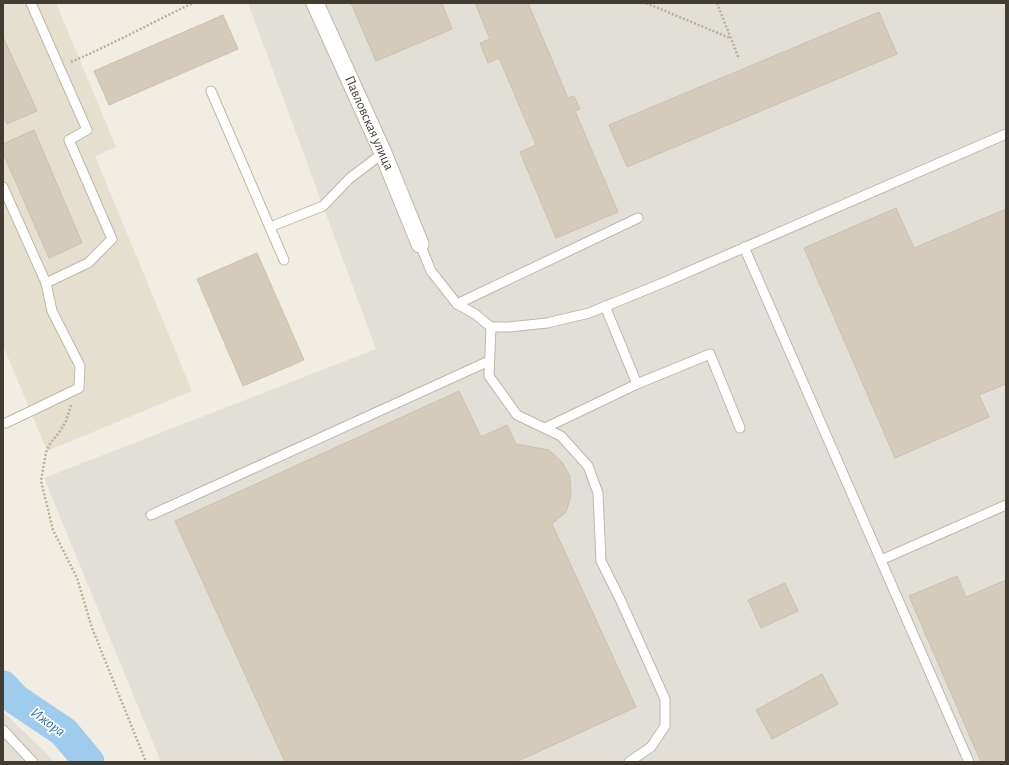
<svg xmlns="http://www.w3.org/2000/svg" width="1009" height="765" font-family="'Alegreya Sans',sans-serif">
<rect width="100%" height="100%" fill="#f1ede2"/>
<path fill="#e5dfd0" d="M3,3H56L116,147L95,156L192,391L47,451L3,345Z"/>
<g fill="#e2ded8">
<path d="M248,3H1006V762H161L44,478L376,349Z"/>
<path d="M3,712L42,749L54,762H3Z"/>
</g>
<g fill="none" stroke-linecap="round" stroke-linejoin="round">
<path stroke="#9fcbed" stroke-width="31" d="M3,686L15,699L64,732L89,762"/>
</g>
<g fill="#d5cbbb" stroke="#ccc0ac">
<path d="M351,3H442L452,29L376,61Z"/>
<path d="M475,3H528L568,98L574,96L580,109L575,111L618,212L556,238L520,152L536,145L499,58L488,63L480,43L490,39Z"/>
<path d="M879,12L897,54L627,167L609,125Z"/>
<path d="M223,15L238,49L109,105L94,71Z"/>
<path d="M3,37L37,111L7,124L3,115Z"/>
<path d="M34,130L82,243L49,258L3,153V144Z"/>
<path d="M896,208L914,248L1006,209V384L979,395L989,417L895,458L804,248Z"/>
<path d="M257,253L304,360L243,386L197,279Z"/>
<path d="M459,391L481,437L507,425L516,444L549,450L562,462L570,476L571,496L566,512L552,524L636,707L516,762H285L175,521Z"/>
<path d="M957,576L966,597L1006,580V762H981L909,596Z"/>
<path d="M785,583L798,611L761,628L748,600Z"/>
<path d="M822,674L838,704L772,739L756,710Z"/>
</g>
<g fill="none" stroke-linecap="round" stroke-linejoin="round">
<g stroke="#bfb7a8" stroke-width="11">
<g id="lane">
<path d="M211,91L284,260"/>
<path d="M3,187L46,283L88,263L112,239L69,140L87,130L31,3"/>
<path d="M270,227L323,206L350,178L383,153"/>
<path d="M420,244L431,271L457,304L475,314L491,327H509L547,323L589,313L665,282L1006,134"/>
<path d="M744,247L969,762"/>
<path d="M457,304L638,218"/>
<path d="M491,327L489,376L517,415L561,436L588,466L598,493L601,561L620,599L665,699V726L651,747L629,762"/>
<path d="M637,384L710,354L740,428"/>
<path d="M6,423L79,388L80,366L52,311L46,283"/>
<path d="M545,428L637,384L605,306"/>
<path d="M151,515L489,361"/>
<path d="M881,560L1006,505"/>
<path d="M3,730L33,762"/>
</g>
</g>
<g stroke="#bfb7a8" stroke-width="19">
<path id="street" d="M315,3L383,153L420,244"/>
</g>
<g stroke="#bdb097" stroke-width="2.5" stroke-dasharray="2 2" stroke-linecap="butt">
<path d="M646,3L730,38"/>
<path d="M717,3L739,59"/>
<path d="M71,62C113,44 153,22 193,3"/>
<path d="M71,405L66,421L59,433L51,442L46,452L41,481L53,530L77,578L92,628L146,762"/>
</g>
<use href="#lane" stroke="#fff" stroke-width="9"/>
<use href="#street" stroke="#fff" stroke-width="17"/>
</g>
<g text-anchor="middle" dominant-baseline="central" stroke-width="3.5" stroke-linejoin="round" paint-order="stroke">
<g font-size="14" fill="#423c33" stroke="#fff">
<text transform="translate(369 123) rotate(66)">Павловская улица</text>
</g>
<g font-size="15" font-style="italic" fill="#3074aa" stroke="#fff">
<text transform="translate(48 722) rotate(36)">Ижора</text>
</g>
</g>
<rect width="1009" height="765" fill="none" stroke="#423c33" stroke-width="8"/>
</svg>
